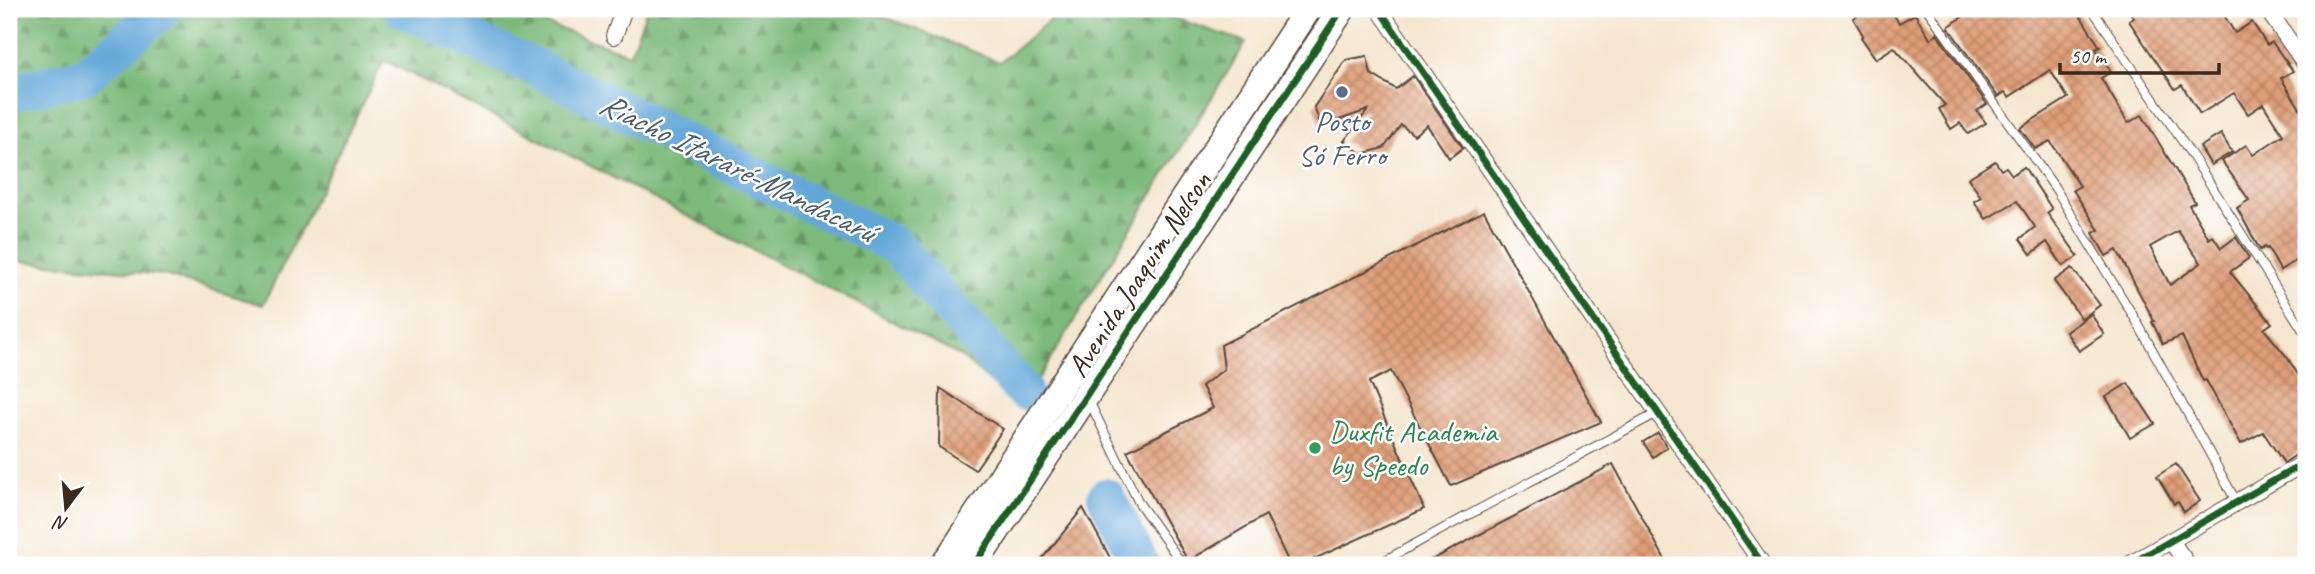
<svg xmlns="http://www.w3.org/2000/svg" width="2315" height="574" font-family="Caveat,sans-serif">
<defs>
<pattern id="forest-firs" width="22" height="20" patternUnits="userSpaceOnUse" patternTransform="scale(1.75)"><rect width="22" height="20" fill="#7bb97a"/><path d="M5 1l3.5 6h-7zM16 11l3.5 6h-7z" fill="#669763"/></pattern>
<pattern id="building-cross-hatch" width="8" height="8" patternUnits="userSpaceOnUse" patternTransform="scale(1.75)"><rect width="8" height="8" fill="#e09e77"/><path d="M0 0l8 8M0 8l8-8" fill="none" stroke="#b78161"/></pattern>
</defs>
<rect width="100%" height="100%" fill="#fff"/>
<filter id="ink" filterUnits="userSpaceOnUse"><feTurbulence type="fractalNoise" baseFrequency=".0143" numOctaves="2"/><feDisplacementMap in="SourceGraphic" scale="14" xChannelSelector="R" yChannelSelector="G"/><feConvolveMatrix kernelMatrix="1 2 1 2 8 2 1 2 1" color-interpolation-filters="sRGB"/></filter>
<filter id="wash" filterUnits="userSpaceOnUse"><feTurbulence type="fractalNoise" baseFrequency=".00686" numOctaves="4" result="noise"/><feDisplacementMap in="SourceGraphic" scale="28" xChannelSelector="R" yChannelSelector="G"/><feGaussianBlur stdDeviation="1.57" result="paint"/><feColorMatrix in="noise" values="0 0 0 0 0 0 0 0 0 0 0 0 0 0 0 0 0 1.4 0 .05"/><feComposite in="paint" operator="in"/></filter>
<g filter="url(#wash)">
<rect width="100%" height="100%" fill="#f5e6cf"/>
<path fill="url(#forest-firs)" stroke="#5b724c" stroke-width="2" d="M9,9H505L630,54L647,9H864L1000,62L1063,9H1147L1246,42L1021,407L960,356L384,60L263,305L164,275L9,260Z"/>
<g fill="none" stroke-linecap="round" stroke-linejoin="round">
<g stroke="#64a7d9" stroke-width="38">
<path d="M403,9L538,69L895,245L1023,391"/>
<path d="M9,93L84,76L163,9"/>
<path d="M1106,497L1141,565"/>
</g>
</g>
<g id="blocks">
<g fill="url(#building-cross-hatch)" fill-rule="evenodd">
<path d="M1868,9H1890L1899,23L1915,14L1930,39L1937,34L1987,104L1977,111L1986,123L1968,134L1960,123L1951,129L1939,109L1945,105L1894,47L1876,59L1861,37L1863,35L1853,18Z"/>
<path d="M1974,9H2076L2100,47L2096,49L2111,72L2101,78L2128,123L2142,115L2195,202L2189,205L2209,239L2213,236L2221,248L2236,237L2249,258L2230,272L2272,323L2264,329L2287,357L2306,387V448L2284,463L2263,432L2241,444L2206,380L2203,381L2182,336L2163,344L2152,322L2154,321L2117,250L2106,256L2093,233L2099,230L2073,190L2080,186L2050,141L2035,149L2020,128L2068,98L2050,70L2009,97L2005,92L1998,97L1948,27ZM2178,231L2201,263L2170,285L2150,247Z"/>
<path d="M2127,9H2220L2235,33L2252,22L2267,45L2272,42L2293,71L2281,78L2306,118V255L2280,270L2268,248L2266,249L2265,247L2260,250L2237,208L2249,200L2222,161L2246,145L2253,155L2283,135L2263,104L2248,114L2234,93L2200,114L2182,85L2175,89L2129,21L2134,18Z"/>
<path d="M1367,56L1371,74L1396,89L1413,76L1463,148L1449,158L1427,125L1414,135L1401,125L1384,148L1362,154L1344,141L1368,110L1321,126L1314,107L1346,60Z"/>
<path d="M2221,134L2232,152L2211,165L2200,147Z"/>
<path d="M1995,161L2001,170L2006,167L2012,175L2024,167L2052,209L2047,213L2078,256L2063,266L2047,242L2031,254L2020,239L2035,227L2017,201L1986,219L1974,201L1981,197L1968,178Z"/>
<path d="M1484,211L1601,422L1451,486L1391,371L1369,382L1424,509L1301,565H1290L1266,515L1188,561L1127,451L1213,408L1202,386L1224,369L1221,345Z"/>
<path d="M2072,268L2100,305L2082,319L2054,281Z"/>
<path d="M2091,314L2104,334L2079,351L2066,332Z"/>
<path d="M2128,383L2155,424L2130,438L2106,397Z"/>
<path d="M940,388L1003,429L975,470L939,447Z"/>
<path d="M1658,433L1667,447L1653,457L1643,442Z"/>
<path d="M1613,464L1668,565H1422Z"/>
<path d="M2176,464L2200,501L2184,512L2178,502L2174,504L2157,476Z"/>
<path d="M1083,508L1114,565H1037Z"/>
</g>
</g>
</g>
<g filter="url(#ink)">
<use href="#blocks" fill-opacity="0" stroke="#574639" stroke-width="2"/>
<g fill="none" stroke-linecap="round" stroke-linejoin="round">
<g stroke="#574639" stroke-width="10">
<g id="lane">
<path d="M1927,9L2055,188L2137,322L2236,501"/>
<path d="M2092,9L2193,157L2306,335"/>
<path d="M1089,401L1139,503L1183,565"/>
<path d="M1376,565L1659,412"/>
</g>
</g>
<g stroke="#574639" stroke-width="18">
<g id="street">
<path d="M1379,9L1763,565"/>
<path d="M2267,9L2306,65"/>
<path d="M614,36L624,9"/>
<path d="M2171,541L2188,565"/>
<path d="M2129,565L2306,462"/>
</g>
</g>
<g stroke="#574639" stroke-width="29">
<g id="primary">
<path d="M944,565L1308,9"/>
<path d="M974,565L1342,9"/>
</g>
</g>
<use href="#lane" stroke="#fff" stroke-width="8"/>
<use href="#street" stroke="#fff" stroke-width="16"/>
<use href="#primary" stroke="#fff" stroke-width="26"/>
<g stroke="#fff" stroke-width="11">
<g id="cycleway">
<path d="M1379,9L1763,565"/>
<path d="M974,565L1342,9"/>
<path d="M2129,565L2306,462"/>
</g>
</g>
<use href="#cycleway" stroke="#1b5e20" stroke-width="7"/>
</g>
</g>
<circle fill="#5c6f8a" stroke="#fff" stroke-width="2.5" cx="1342" cy="92" r="7"/>
<circle fill="#2e9e5b" stroke="#fff" stroke-width="2.5" cx="1315" cy="448" r="7"/>
<g text-anchor="middle" dominant-baseline="central" stroke-width="5" stroke-linejoin="round" paint-order="stroke">
<g font-size="30" fill="#4e5e75" stroke="#fff">
<text x="1342" y="121">Posto<tspan x="1342" dy="34">Só Ferro</tspan></text>
</g>
<g font-size="30" fill="#3b2a1e" stroke="#fff">
<text transform="translate(1139 274) rotate(-57)">Avenida Joaquim Nelson</text>
</g>
<g font-size="30" fill="#27864d" stroke="#fff" text-anchor="start">
<text x="1329" y="431">Duxfit Academia<tspan x="1329" dy="34">by Speedo</tspan></text>
</g>
<g font-size="32" font-style="italic" fill="#4b5c69" stroke="#fff">
<text transform="translate(737 167) rotate(26)">Riacho Itararé-Mandacarú</text>
</g>
</g>
<rect width="2315" height="574" fill="none" stroke="#fff" stroke-width="35"/>
<g transform="translate(66 508) rotate(196)" stroke="#ffffff" stroke-width="5" paint-order="stroke">
<path d="M0-5L12 26L0 18L-12 26Z" fill="#3b2a1e"/>
<text y="-10" font-size="19" font-weight="bold" text-anchor="middle" fill="#3b2a1e">N</text>
</g>
<path d="M2060 63v10h159v-10" fill="none" stroke="#3b2a1e" stroke-width="3.5"/>
<text x="2070" y="63" font-size="21" fill="#3b2a1e" stroke="#ffffff" stroke-width="5" paint-order="stroke">50 m</text>
</svg>
